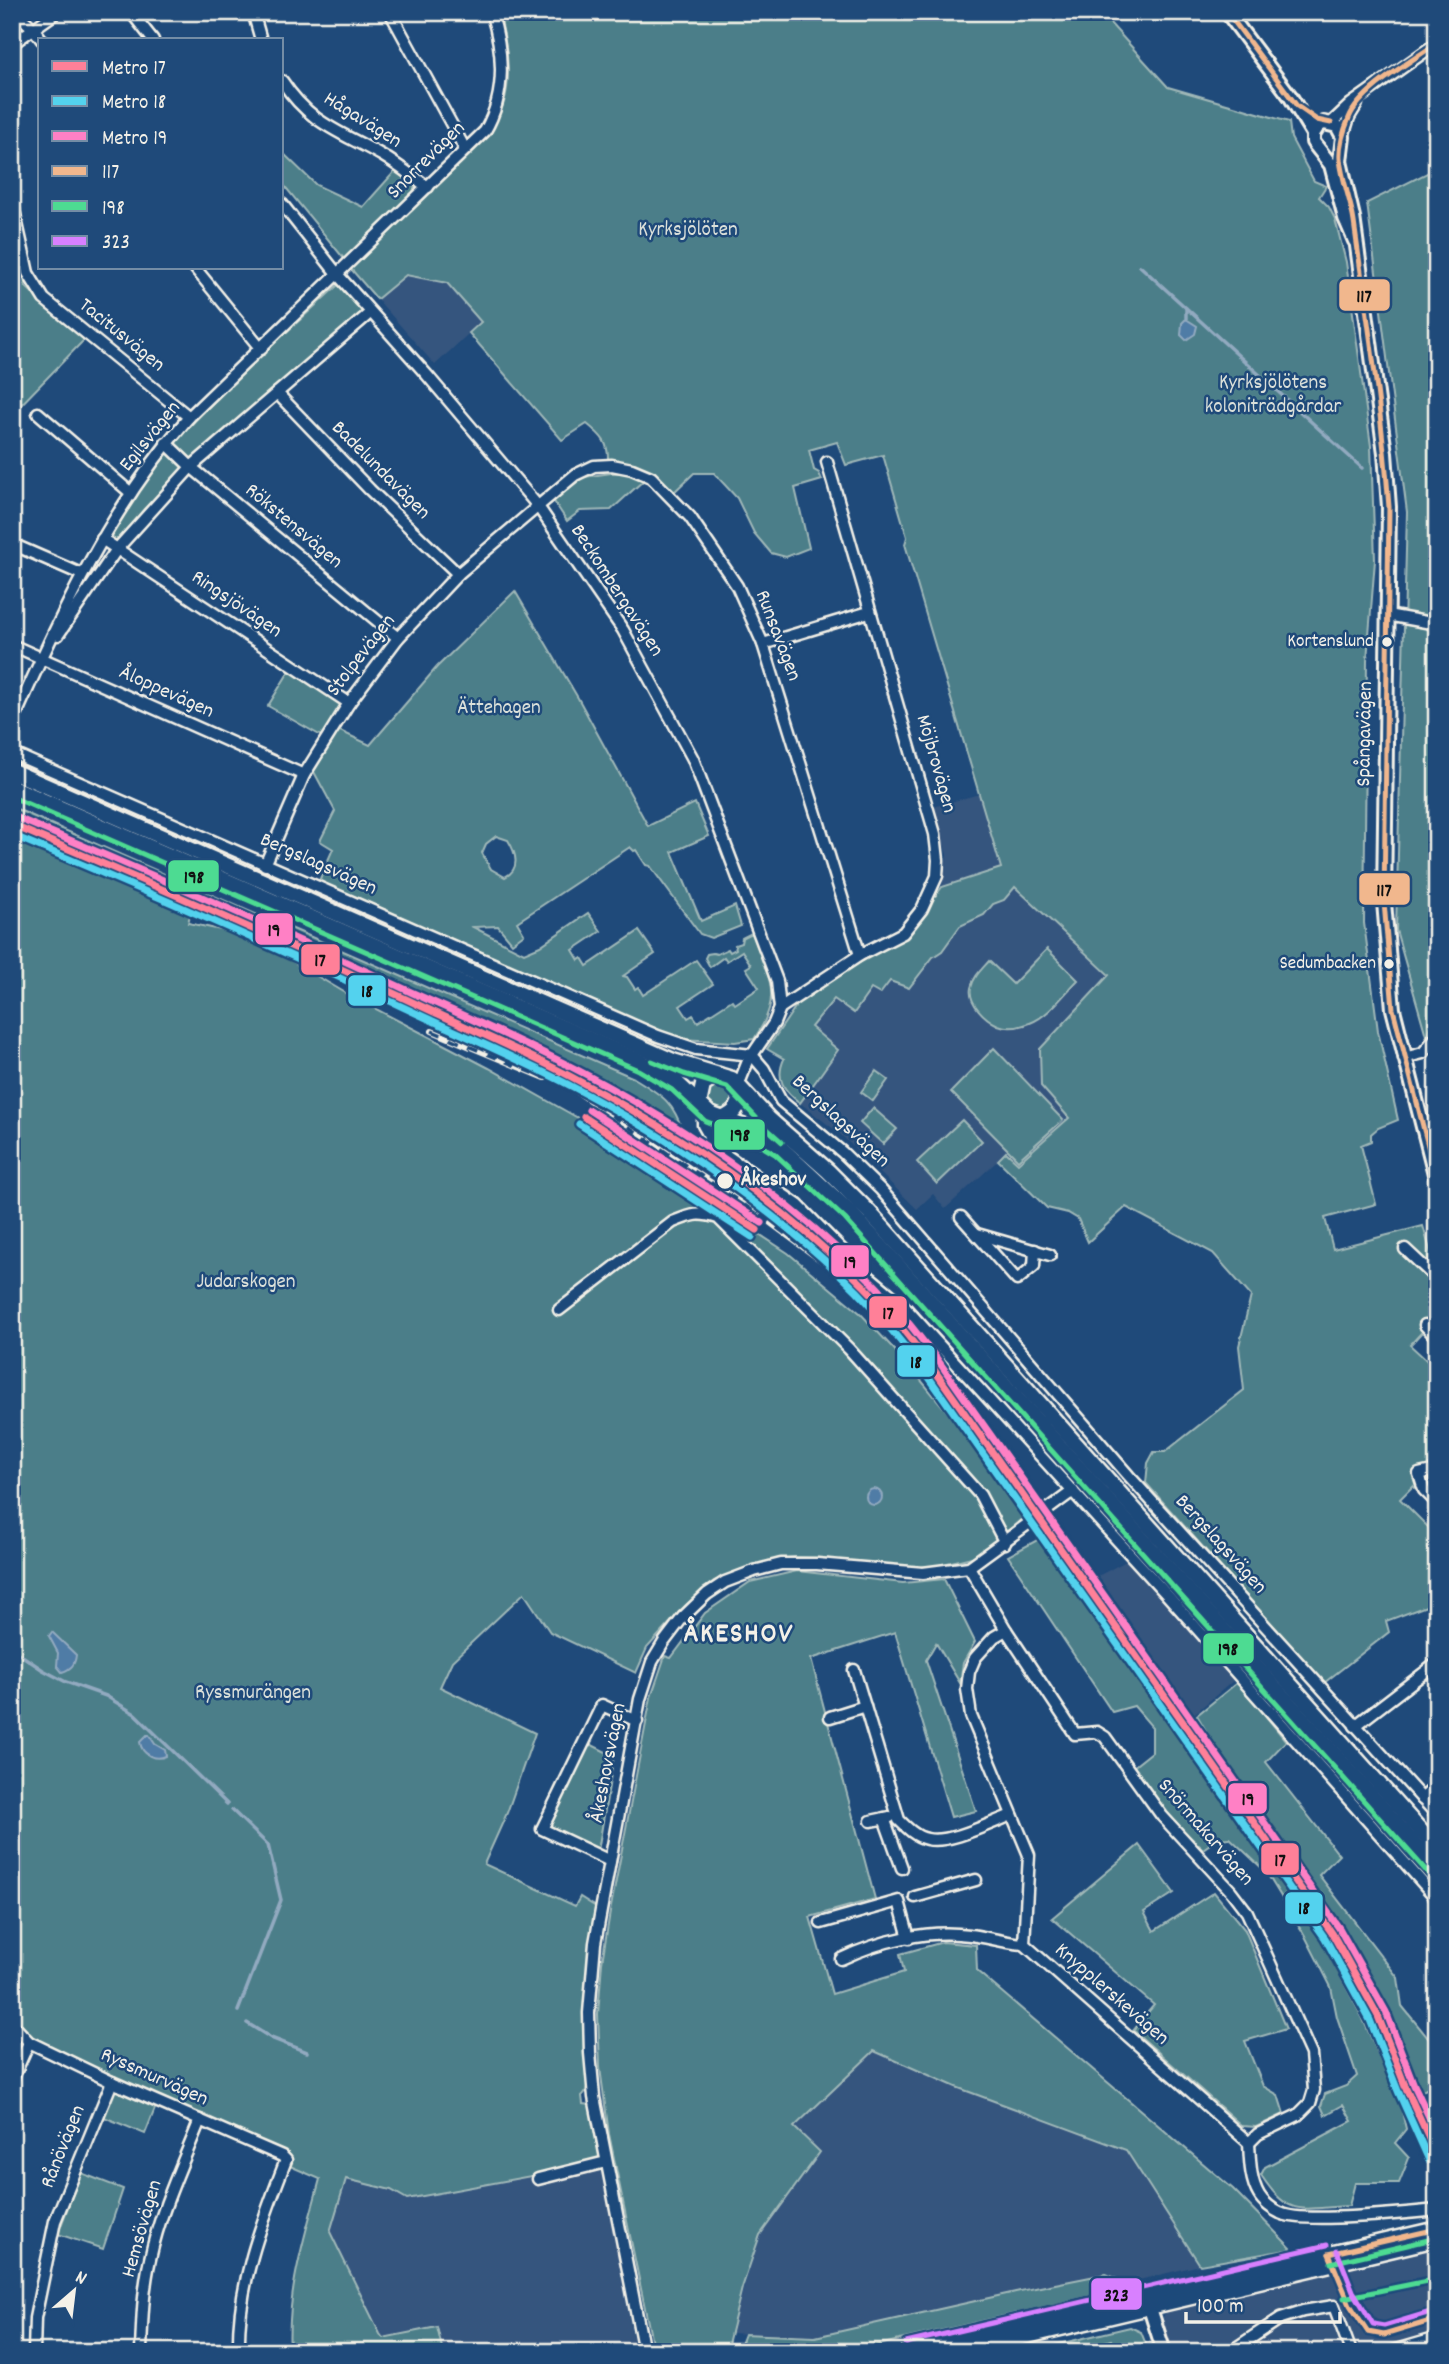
<svg xmlns="http://www.w3.org/2000/svg" width="1449" height="2364" font-family="Dekko,sans-serif">
<rect width="100%" height="100%" fill="#1f4a7a"/>
<filter id="ink" filterUnits="userSpaceOnUse"><feTurbulence type="fractalNoise" baseFrequency=".0143" numOctaves="2"/><feDisplacementMap in="SourceGraphic" scale="14" xChannelSelector="R" yChannelSelector="G"/><feConvolveMatrix kernelMatrix="1 2 1 2 8 2 1 2 1" color-interpolation-filters="sRGB"/></filter>
<g filter="url(#ink)">
<g fill="#34547e">
<path d="M406,275L447,283L481,322L435,365L377,299Z"/>
<path d="M979,794L1001,868L942,887L947,855L933,807Z"/>
<path d="M1004,877L1110,975L1040,1049L1041,1086L1069,1117L1017,1164L1006,1153L945,1209L933,1194L917,1209L840,1134L800,1103L838,1050L811,1027L834,999L854,1013L871,989Z"/>
<path d="M1128,1560L1183,1619L1233,1681L1194,1714L1098,1576Z"/>
<path d="M874,2051L956,2087L1126,2150L1200,2265L1127,2283L1105,2274L1079,2279L815,2337L730,2333L760,2235L820,2152L794,2127Z"/>
<path d="M601,2163L635,2349L624,2352H443L436,2327L383,2338L380,2334L330,2232L346,2179L391,2190L407,2199Z"/>
<path d="M1437,2244V2352H1174L1165,2332L1163,2317L1169,2308Z"/>
</g>
<g fill="#4c7e89" stroke="#a0b8b8" stroke-width="2" fill-rule="evenodd">
<path d="M499,12H1100L1168,87L1289,122L1291,138L1314,181L1326,186L1319,197L1329,207L1335,219L1346,262L1371,446L1375,560L1367,660L1364,923L1378,1031L1398,1120L1378,1128L1371,1134V1141L1361,1145L1376,1204L1325,1218L1333,1249L1423,1226L1437,1274V1346L1422,1332L1410,1345L1437,1370V1403L1429,1411L1437,1419V1510L1413,1486L1400,1499L1433,1532L1437,1529V1602L1386,1621L1389,1632L1324,1683L1146,1483L1148,1463L1154,1452H1165L1244,1390L1239,1346L1251,1296L1213,1253L1126,1207L1088,1242L1078,1219L1068,1213L1047,1208L998,1160L1006,1152L1018,1163L1069,1118L1041,1086L1040,1049L1109,975L1015,887L1004,900L993,904L984,915L960,926L942,951L933,957L909,988L890,981L880,994L871,989L854,1013L834,999L811,1027L838,1050L800,1103C784,1091 775,1079 784,1059L767,1049L800,1000L901,937L917,921L942,887L1001,868L905,544L907,537L883,455L846,465L837,442L809,450L814,470L819,473L822,480L795,488L809,548L786,557L771,553L754,533L737,498L714,473H694L673,493C650,471 640,464 608,462C609,443 602,436 587,424L562,440L469,333L481,322L447,283L406,275L377,299L351,269L483,139C517,102 510,58 499,12Z"/>
<path d="M282,152L316,185L363,207L395,171L415,187L412,194L345,260L282,183Z"/>
<path d="M1437,168V1004L1427,1039L1396,930L1407,512L1367,203Z"/>
<path d="M12,224L26,287L84,340L12,414Z"/>
<path d="M339,284L363,312L174,479L144,509L117,543L109,538C127,510 144,480 166,454C216,393 281,338 339,284Z"/>
<path d="M611,473H627L644,480L611,510L580,511L567,521L553,500L584,477Z"/>
<path d="M515,591L578,698L648,826L695,803L709,836L672,852L701,921L735,906L741,926L711,938L700,934L650,866L646,865L636,850L634,851L630,847L517,922L524,934L512,943L498,926L473,927L524,953L540,946L588,913L601,931L573,950L579,960L582,958L587,966L639,931L655,954L623,976L627,977L635,989L638,987L643,995L696,960L713,984L680,1006L688,1018L693,1015L698,1022L732,1000L735,1004L759,988L746,968L751,965L742,951L727,961L724,957L710,967L705,958L707,954L713,953L717,954L728,949L730,952L736,949L735,945L741,943L742,938L752,933C769,978 784,996 754,1039L735,1042L680,1039L319,881L333,849L320,841L335,811L313,770L338,730L370,745L437,667ZM496,836L508,840C516,853 521,869 505,877L491,869L482,853L486,844Z"/>
<path d="M290,670L343,705L323,737L268,706Z"/>
<path d="M12,807L260,916L255,925L12,821Z"/>
<path d="M12,838L190,915L188,923L249,936L349,995L489,1068L603,1132L788,1253L860,1313L905,1361L979,1450L1026,1515L980,1555L935,1566L899,1568L823,1558L795,1557L774,1560L714,1581L686,1605L647,1648L636,1673L550,1632L524,1593L452,1661L440,1687L535,1733L507,1813L484,1864L575,1906L580,1897L596,1907C589,1955 584,2002 585,2050C585,2064 593,2087 582,2096L583,2104L590,2105L601,2163L407,2199L391,2190L346,2179L330,2232L380,2334L383,2338L437,2327L443,2352H290C286,2292 305,2236 320,2179L290,2166L289,2154L109,2076L38,2042L12,2016Z"/>
<path d="M270,919L634,1078C663,1096 673,1101 684,1134C553,1053 405,993 265,928Z"/>
<path d="M1047,949L1078,980C1064,994 1049,1016 1030,1023C1020,1027 1008,1029 998,1025C985,1019 968,1003 971,988C973,977 982,969 989,961L1013,984Z"/>
<path d="M994,1048L1063,1120L1018,1160L951,1092Z"/>
<path d="M876,1071L888,1080L873,1101L861,1092Z"/>
<circle cx="720" cy="1096" r="14"/>
<path d="M873,1108L897,1129L883,1144L860,1123Z"/>
<path d="M962,1120L982,1141L937,1184L917,1162Z"/>
<path d="M1041,1538L1318,1934L1363,2019L1401,2107L1406,2129L1395,2143L1409,2158L1399,2183H1355L1349,2206C1302,2208 1289,2219 1261,2175L1265,2167L1352,2121L1343,2105L1325,2115L1321,2106L1325,2094L1346,2086L1357,2076L1337,2017L1331,1987L1304,1934L1266,1872L1230,1838L1217,1839L1203,1849L1166,1814L1132,1768L1152,1752V1727L1134,1706L1112,1712L1008,1556Z"/>
<path d="M797,1571L903,1583L944,1579L975,1642L963,1663L960,1683L936,1643L926,1660L976,1811L951,1817L895,1632L811,1659L875,1899L810,1917L832,1994L904,1972L900,1954L943,1942L976,1945L977,1971L1233,2189L1292,2249L1200,2265L1126,2150L956,2087L874,2051L794,2127L820,2152L760,2235L742,2288L726,2352H654L609,2134L600,2068L598,2014L602,1962L610,1912L651,1697L665,1656L671,1658L705,1613L750,1582Z"/>
<path d="M1238,1682L1286,1741L1266,1762L1339,1855L1319,1875L1398,1978L1402,2006L1437,2049L1435,2085L1418,2093L1373,1997L1342,1943L1305,1880L1224,1762L1197,1715Z"/>
<path d="M588,1743L614,1756L598,1851L548,1828Z"/>
<path d="M1139,1845L1174,1893L1144,1912L1154,1931L1214,1892L1245,1930L1286,2029L1245,2041L1263,2086L1278,2095L1284,2114L1256,2127L1242,2126L1133,2030L1154,2005L1052,1918Z"/>
<path d="M118,2090L156,2106L145,2134L104,2117L114,2091Z"/>
<path d="M81,2173L123,2189L103,2249L58,2234Z"/>
<path d="M1105,2274L1127,2283L1129,2287L848,2352H738L745,2334L815,2337L1020,2291Z"/>
<path d="M1130,2327L1141,2332L1149,2352H1119L1111,2340L1071,2352H1025Z"/>
</g>
<g fill="#507ba6" stroke="#92aac0" stroke-width="2">
<path d="M1186,319L1197,326L1195,334L1186,340L1181,335L1182,323Z"/>
<circle cx="874" cy="1497" r="8"/>
<path d="M52,1632L76,1655C75,1665 71,1669 62,1672L57,1666L58,1653L49,1636Z"/>
<path d="M147,1735H149L155,1744L165,1750L166,1756C155,1761 142,1755 140,1742Z"/>
</g>
<g fill="none" stroke-linecap="round" stroke-linejoin="round">
<g stroke="#92aac0" stroke-width="3.5">
<path d="M1140,266L1362,468"/>
<path d="M1186,319V308"/>
<path d="M12,1649L43,1670L66,1682L106,1696L135,1714L227,1804"/>
<path d="M232,1810L268,1845L281,1900L238,2011"/>
<path d="M247,2023L271,2038L307,2052"/>
</g>
<g stroke="#f4f1e8" stroke-width="15">
<g id="minor">
<path d="M15,12L33,28L42,40"/>
<path d="M131,12L153,40"/>
<path d="M253,12L261,40"/>
<path d="M390,12L465,149"/>
<path d="M12,44L57,12"/>
<path d="M282,81C311,125 340,131 383,156C398,165 413,177 428,187"/>
<path d="M1331,123L1351,104L1437,43"/>
<path d="M1343,137L1349,117L1357,104"/>
<path d="M12,201L28,273L44,299L189,417"/>
<path d="M282,204L338,275L427,375L537,505L623,630L693,759L777,981L780,1008L774,1023L748,1061L738,1086"/>
<path d="M195,268L261,349"/>
<path d="M277,393L370,490L458,574"/>
<path d="M38,413L131,493"/>
<path d="M166,443L191,467L398,638"/>
<path d="M102,539L349,703"/>
<path d="M12,544L81,574"/>
<path d="M1387,615L1437,624"/>
<path d="M58,635L117,549L191,467L370,313"/>
<path d="M763,644L869,612"/>
<path d="M12,645L304,775"/>
<path d="M12,724C60,615 110,507 189,417L485,131C506,95 504,52 491,12"/>
<path d="M12,753L658,1036L696,1049L752,1055L764,1069L781,1101L842,1152L881,1190L1129,1476L1437,1815"/>
<path d="M265,865L304,775L349,703L398,638L458,574L575,475L594,466L612,465L632,469L651,477L690,517L737,586L763,644L860,955"/>
<path d="M780,1008L860,955L903,933L922,909L937,876L938,860L935,834L827,462"/>
<path d="M1404,1058L1423,1053L1437,1036"/>
<path d="M703,1109V1125L716,1148L798,1205L865,1273L902,1304L1168,1596L1437,1899"/>
<path d="M961,1217L1017,1280L1034,1266L1035,1250"/>
<path d="M977,1234L1050,1255"/>
<path d="M1405,1249L1437,1279"/>
<path d="M559,1310L673,1222C693,1214 698,1212 718,1218L849,1349L980,1495L1005,1543"/>
<path d="M1425,1325L1437,1338"/>
<path d="M1437,1470L1419,1474L1424,1490L1437,1503"/>
<path d="M969,1567L1006,1630L1075,1734L1097,1732L1105,1737L1162,1816L1231,1891L1247,1912L1311,2054L1314,2090L1310,2103L1298,2115L1258,2134L1249,2143"/>
<path d="M1006,1630L994,1637L975,1658L969,1672L967,1689L971,1716L1029,1855L1024,1944L1249,2143C1250,2160 1250,2180 1259,2195C1263,2202 1273,2210 1280,2213C1300,2224 1409,2213 1437,2210"/>
<path d="M854,1670L899,1820C907,1828 916,1837 927,1839C950,1844 990,1823 1012,1815"/>
<path d="M830,1717L865,1706"/>
<path d="M1355,1726L1437,1663"/>
<path d="M1422,1799L1437,1785"/>
<path d="M884,1818L902,1868"/>
<path d="M871,1821L890,1817"/>
<path d="M610,1861L542,1829L602,1705L637,1721"/>
<path d="M915,1897L976,1880"/>
<path d="M821,1923L899,1901L909,1938"/>
<path d="M841,1959C879,1941 927,1929 970,1935C988,1937 1005,1943 1024,1944"/>
<path d="M12,2024L29,2042L112,2082L282,2156L286,2160C262,2222 237,2284 239,2352"/>
<path d="M12,2080L29,2042"/>
<path d="M538,2179L606,2162"/>
<path d="M34,2352L35,2318L55,2221L112,2082"/>
<path d="M141,2352C142,2321 143,2290 150,2259C160,2211 182,2165 200,2120"/>
<path d="M644,2352L594,2097L590,2053L589,2013L595,1943L640,1699L652,1662L664,1642L683,1617L707,1594L725,1582L754,1571L781,1564H817L923,1573L969,1567L1073,1491"/>
<path d="M1230,2352L1281,2318L1303,2311L1334,2306L1351,2352"/>
<path d="M1389,2352L1437,2338"/>
</g>
</g>
<g stroke="#f4f1e8" stroke-width="18">
<g id="tertiary">
<path d="M1227,12L1290,96L1313,134"/>
<path d="M1355,241L1345,218L1331,165L1313,142V134L1318,126L1324,123L1337,126L1343,137L1340,161L1353,217L1366,312L1385,453L1389,507L1384,902L1393,1009L1437,1182"/>
<path d="M1147,2299L1164,2352"/>
</g>
</g>
<g stroke="#f4f1e8" stroke-width="19">
<g id="secondary">
<path d="M12,771L673,1061L732,1079L769,1119L828,1171L869,1212L1437,1849"/>
<path d="M12,787L642,1062L677,1083L710,1114L750,1129L780,1147L851,1213L889,1255L1437,1869"/>
<path d="M699,1104L703,1085L719,1075"/>
<path d="M724,1118C737,1112 741,1104 741,1090"/>
<path d="M908,2352L1437,2229"/>
<path d="M960,2352L1432,2240"/>
</g>
</g>
<use href="#minor" stroke="#1f4a7a" stroke-width="10"/>
<use href="#tertiary" stroke="#1f4a7a" stroke-width="12"/>
<use href="#secondary" stroke="#1f4a7a" stroke-width="14"/>
<g stroke="#f4f1e8" stroke-width="6">
<g id="rail">
<path d="M432,1031L545,1078"/>
<path d="M512,1048L768,1221L831,1268L859,1294L897,1338L947,1402"/>
<path d="M944,1390L967,1416"/>
</g>
</g>
<use href="#rail" stroke="#1f4a7a" stroke-width="3.5" stroke-dasharray="10" stroke-linecap="butt"/>
<g stroke="#1f4a7a" stroke-width="10">
<g id="bus-1">
<path d="M1227,12L1297,106L1317,120L1331,123"/>
<path d="M1437,43C1412,61 1360,90 1349,118C1344,130 1339,146 1340,159C1342,180 1351,201 1354,222C1367,317 1382,412 1389,507L1384,902L1393,1009L1437,1181"/>
<path d="M1329,2254L1350,2305L1368,2332L1384,2335L1437,2319"/>
<path d="M1329,2254L1437,2229"/>
</g>
</g>
<g stroke="#1f4a7a" stroke-width="10">
<g id="bus-2">
<path d="M12,797L638,1070L672,1090L705,1121L746,1137L775,1154L845,1219L1430,1875"/>
<path d="M652,1061L684,1074L727,1087L763,1125L782,1142"/>
<path d="M1331,2263L1437,2238"/>
<path d="M1344,2298L1437,2279"/>
</g>
</g>
<g stroke="#1f4a7a" stroke-width="10">
<g id="bus-3">
<path d="M1337,2251L1353,2291L1373,2324L1384,2326L1434,2311"/>
<path d="M906,2343L1327,2245"/>
</g>
</g>
<use href="#bus-1" stroke="#f1b78d" stroke-width="5"/>
<use href="#bus-2" stroke="#4ddb92" stroke-width="5"/>
<use href="#bus-3" stroke="#d880ff" stroke-width="5"/>
<g stroke="#1f4a7a" stroke-width="12">
<g id="metro-1">
<path d="M12,825C145,881 278,939 408,1000C465,1027 524,1051 579,1081C682,1135 781,1203 864,1286C888,1310 909,1337 930,1364L1332,1933L1378,2016L1406,2088L1437,2155"/>
<path d="M584,1117L757,1230"/>
</g>
</g>
<g stroke="#1f4a7a" stroke-width="12">
<g id="metro-2">
<path d="M12,835C144,890 275,947 405,1008C462,1035 520,1059 575,1088C677,1142 775,1210 857,1291C881,1316 902,1343 923,1369L1325,1938L1370,2020L1398,2091L1429,2160"/>
<path d="M579,1124L752,1237"/>
</g>
</g>
<g stroke="#1f4a7a" stroke-width="12">
<g id="metro-3">
<path d="M15,817C149,873 282,931 413,993C471,1019 529,1044 585,1074C688,1129 788,1197 870,1280C895,1305 916,1332 937,1359L1339,1928L1386,2012L1414,2085L1437,2134"/>
<path d="M589,1110L762,1223"/>
</g>
</g>
<use href="#metro-1" stroke="#ff8098" stroke-width="7"/>
<use href="#metro-2" stroke="#53d2ee" stroke-width="7"/>
<use href="#metro-3" stroke="#ff80c5" stroke-width="7"/>
</g>
</g>
<g fill="#f4f1e8" stroke="#1f4a7a" stroke-width="2.5">
<circle cx="1387" cy="642" r="6"/>
<circle cx="1389" cy="964" r="6"/>
<circle cx="725" cy="1181" r="9"/>
</g>
<g text-anchor="middle" dominant-baseline="central" stroke-width="5" stroke-linejoin="round" paint-order="stroke">
<g font-size="19" fill="#f4f1e8" stroke="#1f4a7a" text-anchor="end">
<text x="1374" y="642">Kortenslund</text>
<text x="1376" y="964">Sedumbacken</text>
</g>
<g font-size="21" fill="#f4f1e8" stroke="#1f4a7a">
<text transform="translate(362 121) rotate(32)">Hågavägen</text>
<text transform="translate(427 161) rotate(-45)">Snorrevägen</text>
<text transform="translate(121 336) rotate(39)">Tacitusvägen</text>
<text transform="translate(151 437) rotate(-51)">Egilsvägen</text>
<text transform="translate(380 471) rotate(45)">Badelundavägen</text>
<text transform="translate(293 527) rotate(40)">Rökstensvägen</text>
<text transform="translate(616 591) rotate(57)">Beckombergavägen</text>
<text transform="translate(236 605) rotate(34)">Ringsjövägen</text>
<text transform="translate(777 636) rotate(69)">Runsavägen</text>
<text transform="translate(362 656) rotate(-52)">Stolpevägen</text>
<text transform="translate(166 693) rotate(24)">Åloppevägen</text>
<text transform="translate(1366 734) rotate(-89)">Spångavägen</text>
<text transform="translate(935 764) rotate(74)">Möjbrovägen</text>
<text transform="translate(318 865) rotate(24)">Bergslagsvägen</text>
<text transform="translate(840 1122) rotate(43)">Bergslagsvägen</text>
<text transform="translate(1220 1545) rotate(48)">Bergslagsvägen</text>
<text transform="translate(609 1763) rotate(-79)">Åkeshovsvägen</text>
<text transform="translate(1205 1833) rotate(49)">Snörmakarvägen</text>
<text transform="translate(1111 1995) rotate(41)">Knypplerskevägen</text>
<text transform="translate(154 2078) rotate(24)">Ryssmurvägen</text>
<text transform="translate(64 2147) rotate(-68)">Rånövägen</text>
<text transform="translate(143 2229) rotate(-74)">Hemsövägen</text>
</g>
<g font-size="21" fill="#dbe0da" stroke="#1f4a7a">
<text x="688" y="231">Kyrksjölöten</text>
<text x="1273" y="384">Kyrksjölötens<tspan x="1273" dy="24">koloniträdgårdar</tspan></text>
<text x="499" y="709">Ättehagen</text>
<text x="246" y="1283">Judarskogen</text>
<text x="253" y="1694">Ryssmurängen</text>
</g>
<g font-size="21" font-weight="bold" fill="#f4f1e8" stroke="#1f4a7a" text-anchor="start">
<text x="741" y="1181">Åkeshov</text>
</g>
<g font-size="28" font-weight="bold" letter-spacing="2" fill="#f4f1e8" stroke="#1f4a7a">
<text x="739" y="1636">ÅKESHOV</text>
</g>
</g>
<g stroke="#1f4a7a" stroke-width="2.5">
<rect x="1338" y="278" width="53" height="34" rx="7" fill="#f1b78d"/>
<rect x="167" y="859" width="53" height="34" rx="7" fill="#4ddb92"/>
<rect x="1358" y="872" width="53" height="34" rx="7" fill="#f1b78d"/>
<rect x="254" y="912" width="40" height="34" rx="7" fill="#ff80c5"/>
<rect x="300" y="943" width="41" height="33" rx="7" fill="#ff8098"/>
<rect x="347" y="974" width="40" height="33" rx="7" fill="#53d2ee"/>
<rect x="713" y="1118" width="53" height="33" rx="7" fill="#4ddb92"/>
<rect x="830" y="1244" width="40" height="34" rx="7" fill="#ff80c5"/>
<rect x="868" y="1295" width="40" height="34" rx="7" fill="#ff8098"/>
<rect x="896" y="1344" width="40" height="34" rx="7" fill="#53d2ee"/>
<rect x="1202" y="1632" width="53" height="33" rx="7" fill="#4ddb92"/>
<rect x="1227" y="1782" width="41" height="33" rx="7" fill="#ff80c5"/>
<rect x="1260" y="1842" width="40" height="34" rx="7" fill="#ff8098"/>
<rect x="1284" y="1891" width="40" height="34" rx="7" fill="#53d2ee"/>
<rect x="1090" y="2277" width="53" height="34" rx="7" fill="#d880ff"/>
</g>
<g font-size="19" text-anchor="middle" font-weight="bold" fill="#111">
<text x="1364" y="302">117</text>
<text x="194" y="883">198</text>
<text x="1384" y="896">117</text>
<text x="274" y="936">19</text>
<text x="320" y="966">17</text>
<text x="367" y="997">18</text>
<text x="740" y="1141">198</text>
<text x="850" y="1268">19</text>
<text x="888" y="1319">17</text>
<text x="916" y="1368">18</text>
<text x="1228" y="1655">198</text>
<text x="1248" y="1805">19</text>
<text x="1280" y="1866">17</text>
<text x="1304" y="1914">18</text>
<text x="1116" y="2301">323</text>
</g>
<rect width="1449" height="2364" fill="none" stroke="#1f4a7a" stroke-width="42"/>
<rect x="21" y="21" width="1407" height="2322" fill="none" stroke="#f4f1e8" stroke-width="2.5" filter="url(#ink)"/>
<rect x="38" y="38" width="245" height="231" fill="#1f4a7a" stroke="#748da6" stroke-width="2"/>
<rect x="52" y="61" width="35" height="10" fill="#ff8098" stroke="#748da6" stroke-width="2"/>
<text x="102" y="74" font-size="21" fill="#f4f1e8">Metro 17</text>
<rect x="52" y="96" width="35" height="10" fill="#53d2ee" stroke="#748da6" stroke-width="2"/>
<text x="102" y="108" font-size="21" fill="#f4f1e8">Metro 18</text>
<rect x="52" y="131" width="35" height="10" fill="#ff80c5" stroke="#748da6" stroke-width="2"/>
<text x="102" y="144" font-size="21" fill="#f4f1e8">Metro 19</text>
<rect x="52" y="166" width="35" height="10" fill="#f1b78d" stroke="#748da6" stroke-width="2"/>
<text x="102" y="178" font-size="21" fill="#f4f1e8">117</text>
<rect x="52" y="201" width="35" height="10" fill="#4ddb92" stroke="#748da6" stroke-width="2"/>
<text x="102" y="214" font-size="21" fill="#f4f1e8">198</text>
<rect x="52" y="236" width="35" height="10" fill="#d880ff" stroke="#748da6" stroke-width="2"/>
<text x="102" y="248" font-size="21" fill="#f4f1e8">323</text>
<g transform="translate(74 2291) rotate(28)" stroke="#1f4a7a" stroke-width="5" paint-order="stroke">
<path d="M0-5L12 26L0 18L-12 26Z" fill="#f4f1e8"/>
<text y="-10" font-size="19" font-weight="bold" text-anchor="middle" fill="#f4f1e8">N</text>
</g>
<path d="M1186 2312v10h154v-10" fill="none" stroke="#f4f1e8" stroke-width="3.5"/>
<text x="1197" y="2312" font-size="21" fill="#f4f1e8" stroke="#1f4a7a" stroke-width="5" paint-order="stroke">100 m</text>
</svg>
